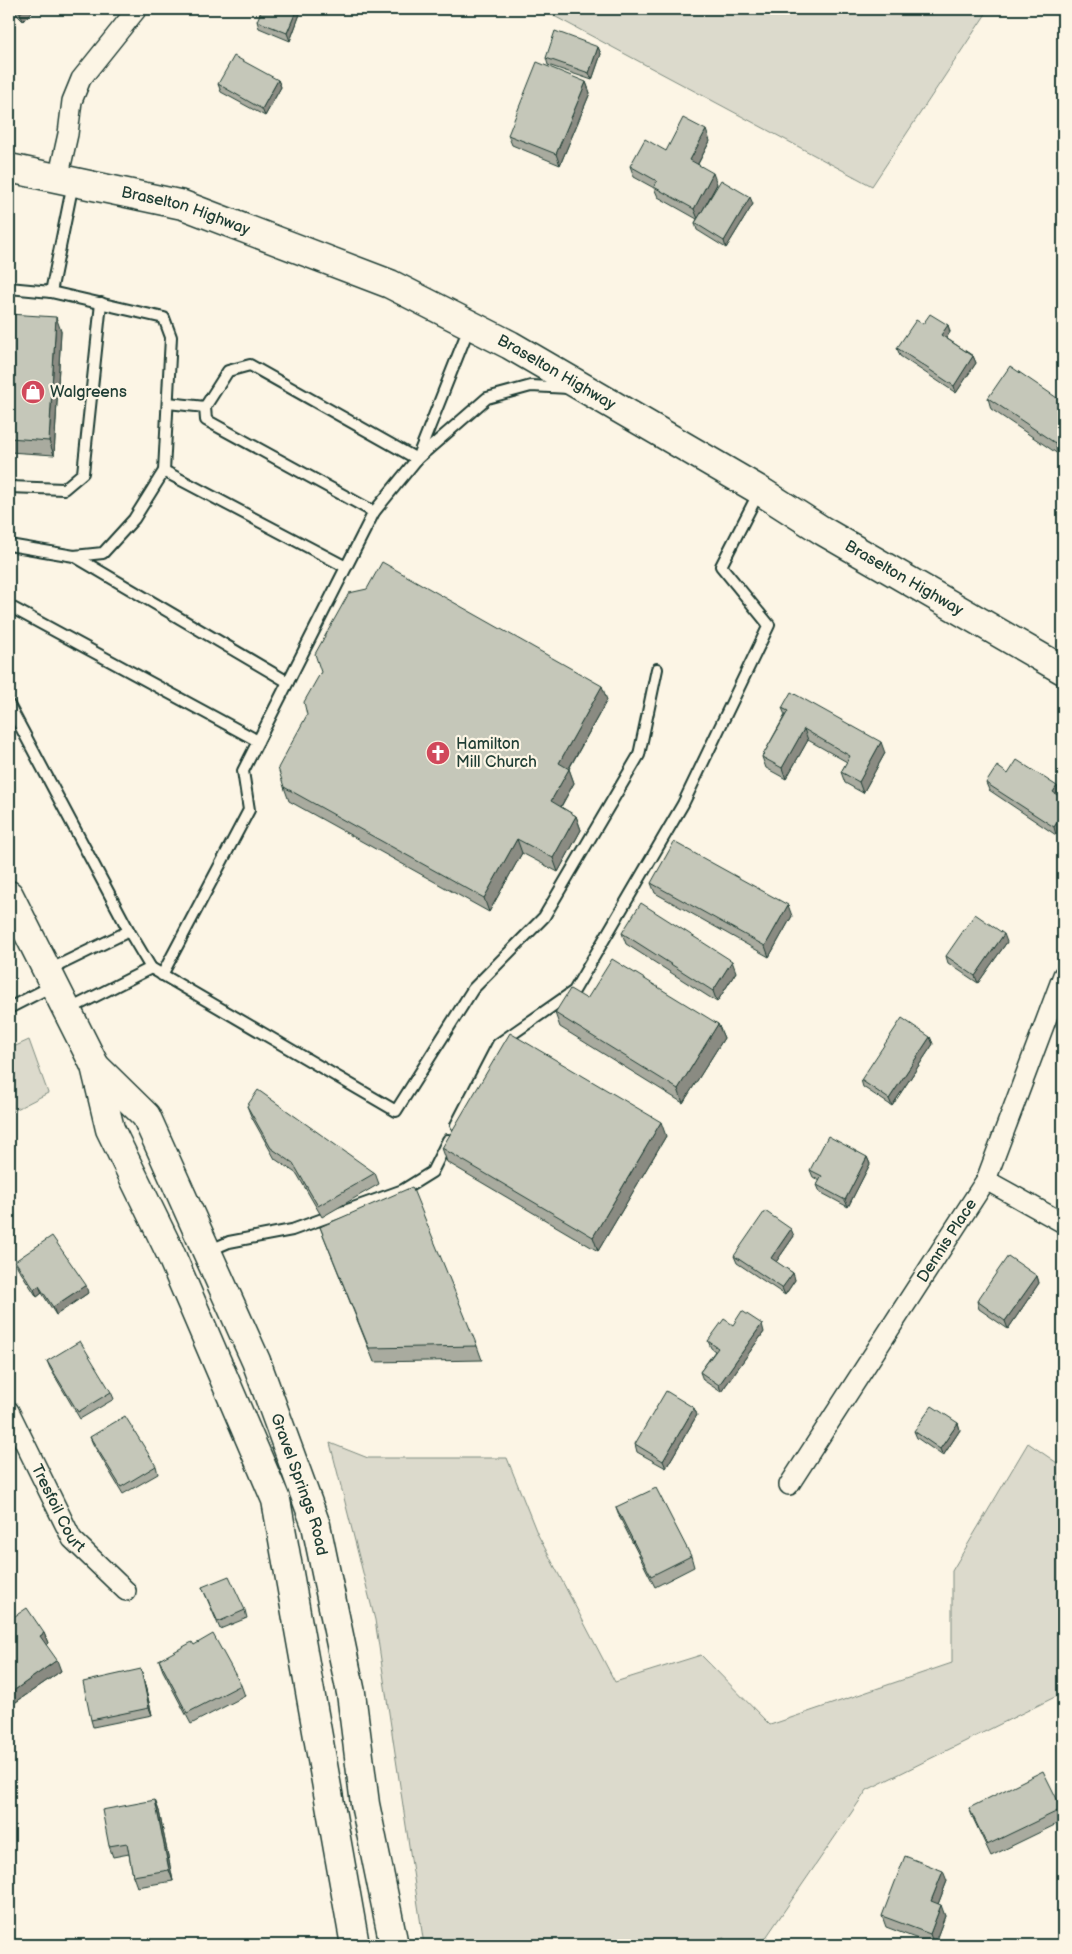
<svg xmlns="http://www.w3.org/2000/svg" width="1072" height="1954" font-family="'Balsamiq Sans',sans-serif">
<rect width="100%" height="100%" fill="#fcf5e5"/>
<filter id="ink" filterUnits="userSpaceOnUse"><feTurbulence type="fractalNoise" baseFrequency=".02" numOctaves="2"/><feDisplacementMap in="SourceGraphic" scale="10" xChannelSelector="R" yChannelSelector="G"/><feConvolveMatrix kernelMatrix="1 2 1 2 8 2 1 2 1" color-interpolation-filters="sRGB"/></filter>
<g filter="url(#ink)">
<g fill="#dcdacc" stroke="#7e8c80">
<path d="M541,9H989L872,186Z"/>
<path d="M29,1040L48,1093L9,1113V1049Z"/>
<path d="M330,1443L368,1458H507L537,1533L615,1682L701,1655L770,1725L952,1663V1571L1028,1443L1063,1467V1693L867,1790L765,1939L767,1945H726L725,1938L663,1945H424L375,1620Z"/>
</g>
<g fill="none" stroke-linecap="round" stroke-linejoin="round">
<g stroke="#1f3d34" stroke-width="14">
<g id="lane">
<path d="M9,288L51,292L73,183"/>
<path d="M168,403L205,407"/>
<path d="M418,456L470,325"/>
<path d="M164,471L346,567"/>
<path d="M9,487L64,489L83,473L101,303"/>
<path d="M374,512L206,420L205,407L228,371L250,365L417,459"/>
<path d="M9,545L74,556L103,553L134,519L164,471L171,337L164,318L51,292"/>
<path d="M74,556L288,682"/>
<path d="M9,606L258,741"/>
<path d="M9,705L129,931L151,968L396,1111L473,989L544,917L639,755L657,669"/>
<path d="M49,970L129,931"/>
<path d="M162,975L249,810L243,771L374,512L417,459L487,398L531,386L569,388"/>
<path d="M9,1008L54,985"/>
<path d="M68,1010L151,968"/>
<path d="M456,1125L498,1044L574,991L683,804L769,625L721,566L759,492"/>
<path d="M208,1251L229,1242L292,1230L403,1190L432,1172L448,1140"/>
</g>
</g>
<g stroke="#1f3d34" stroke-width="22">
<g id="street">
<path d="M58,179L68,134L72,101L81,79L137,9"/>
<path d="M986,1180L1063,1223"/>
<path id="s1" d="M9,1411L72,1539L126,1591"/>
<path id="s2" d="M789,1485L986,1180L1063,975"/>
</g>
</g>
<g stroke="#1f3d34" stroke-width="31">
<g id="secondary">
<path id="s3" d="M9,168L183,205L390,284L510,345L759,490L823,531L1063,670"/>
</g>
</g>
<g stroke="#1f3d34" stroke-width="31">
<g id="primary">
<path d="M9,895L95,1066L110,1129L169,1250L276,1500L355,1945"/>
<path id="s4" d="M95,1066L146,1116L256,1361L316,1525L351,1693L365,1804L394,1945"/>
</g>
</g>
<use href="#lane" stroke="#fcf5e5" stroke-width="10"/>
<use href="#street" stroke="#fcf5e5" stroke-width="19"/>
<use href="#secondary" stroke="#fcf5e5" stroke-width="28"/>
<use href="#primary" stroke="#fcf5e5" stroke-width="28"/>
</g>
<g fill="#a9ab9f" stroke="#1f3d34">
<path d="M11,9H35L23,21Z"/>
<path d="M300,14L290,41L259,28L257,21Z"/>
<path d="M598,47L601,54L592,80L548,65L546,58Z"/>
<path d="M278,80L281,87L265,116L221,92L218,84Z"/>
<path d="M586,82L590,93L560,165L512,145L508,135Z"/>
<path d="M710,141L698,164L717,184L708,201L753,204L726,248L697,230L695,223L697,219L658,197L654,188L634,177L630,166L666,151Z"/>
<path d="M9,314L61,331L54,455L9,452Z"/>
<path d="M923,324L948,325L950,332L946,338L973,356L976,363L956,393L900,356L897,348Z"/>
<path d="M988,398L1063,402V447L1058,454L991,409Z"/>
<path d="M607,700L569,769L574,783L561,807L576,816L581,830L558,872L522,853L489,912L289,801L284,787Z"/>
<path d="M782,708L885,753L863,793L845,783L841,772L847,762L808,740L786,779L766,768L762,757L785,715Z"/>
<path d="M1008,774L1057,786L1060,793L1058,796L1056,835L989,790L986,783Z"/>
<path d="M651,883L792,916L769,957L655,893Z"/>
<path d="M622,933L736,972L717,1002L626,944Z"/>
<path d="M1007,942L978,983L948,963L946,956Z"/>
<path d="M587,999L718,1024L724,1038L683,1103L560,1027L555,1013Z"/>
<path d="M930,1037L933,1044L892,1106L863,1087L861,1080Z"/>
<path d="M247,1106L375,1173L379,1184L322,1217L297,1174L275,1159L251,1116Z"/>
<path d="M666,1136L598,1251L447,1162L442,1148Z"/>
<path d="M867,1157L870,1164L848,1207L820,1192L817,1185L820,1181L813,1177L810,1170Z"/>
<path d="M320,1227L477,1346L482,1360L374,1362Z"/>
<path d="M794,1236L776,1262L793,1273L795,1280L785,1295L737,1263L734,1256Z"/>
<path d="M15,1261L88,1293L56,1315L42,1293L37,1297L18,1268Z"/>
<path d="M1037,1276L1039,1283L1008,1329L979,1309L977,1301Z"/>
<path d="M733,1325L764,1332L721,1392L703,1380L700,1372L715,1351L711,1348L708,1341Z"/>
<path d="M47,1361L111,1392L114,1399L80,1419L50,1368Z"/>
<path d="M697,1415L666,1468L637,1452L635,1444Z"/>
<path d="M958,1423L960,1430L943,1456L917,1438L914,1431Z"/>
<path d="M90,1437L156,1466L158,1474L123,1494L93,1444Z"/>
<path d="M616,1507L691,1556L694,1567L655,1587L620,1518Z"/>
<path d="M202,1587L245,1610L247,1618L220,1629Z"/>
<path d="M9,1620L44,1633L48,1643L46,1645L61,1671L13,1704L9,1698Z"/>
<path d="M194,1645L241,1685L245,1696L191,1724L163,1671L159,1660Z"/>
<path d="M143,1677L152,1715L93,1727L91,1720Z"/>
<path d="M155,1800L159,1811L173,1881L137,1887L133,1876L129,1854L113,1857L109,1846Z"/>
<path d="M969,1808L1062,1809L1063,1813V1821L991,1856L973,1818Z"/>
<path d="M947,1881L938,1904L945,1916L934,1945L886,1927L882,1916Z"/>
</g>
<g fill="#8a8b82" stroke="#1f3d34">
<path d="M25,9H35L23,21L20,13Z"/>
<path d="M297,9H298L300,14L290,41L287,33Z"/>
<path d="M598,47L601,54L592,80L589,73Z"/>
<path d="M278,80L281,87L265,116L262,109Z"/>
<path d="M586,82L590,93L560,165L556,154Z"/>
<path d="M706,130L710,141L694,171L690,160Z"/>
<path d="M713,173L717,184L698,219L694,209Z"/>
<path d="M750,197L753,204L726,248L724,241Z"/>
<path d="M56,317L61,331L54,455L49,441Z"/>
<path d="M948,325L950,332L944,342L941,335Z"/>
<path d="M973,356L976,363L956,393L954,386Z"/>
<path d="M1063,430V447L1058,454L1055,443Z"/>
<path d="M602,686L607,700L564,777L559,763Z"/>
<path d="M804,729L808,740L786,779L782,768Z"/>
<path d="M881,742L885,753L863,793L859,782Z"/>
<path d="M569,769L574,783L556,815L551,801Z"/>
<path d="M1057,786L1060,793L1056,799L1053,792Z"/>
<path d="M1063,813V824L1056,835L1054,827Z"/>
<path d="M576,816L581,830L558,872L553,858Z"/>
<path d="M517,839L522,853L489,912L484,898Z"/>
<path d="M788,905L792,916L769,957L765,946Z"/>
<path d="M1004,934L1007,942L978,983L975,976Z"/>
<path d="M732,961L736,972L717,1002L713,991Z"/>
<path d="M718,1024L724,1038L683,1103L678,1089Z"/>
<path d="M930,1037L933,1044L892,1106L889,1099Z"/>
<path d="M661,1122L666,1136L598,1251L593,1237Z"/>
<path d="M867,1157L870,1164L848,1207L845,1200Z"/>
<path d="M791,1229L794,1236L774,1265L771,1258Z"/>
<path d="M793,1273L795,1280L785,1295L782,1288Z"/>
<path d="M1037,1276L1039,1283L1008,1329L1005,1321Z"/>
<path d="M86,1285L88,1293L56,1315L53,1307Z"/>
<path d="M39,1286L42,1293L37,1297L34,1289Z"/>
<path d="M762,1324L764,1332L721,1392L719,1385Z"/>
<path d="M694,1408L697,1415L666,1468L663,1461Z"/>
<path d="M958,1423L960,1430L943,1456L940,1449Z"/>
<path d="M44,1633L48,1643L44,1647L40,1636Z"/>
<path d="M57,1660L61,1671L13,1704L9,1694Z"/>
<path d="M141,1669L143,1677L152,1715L149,1708Z"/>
<path d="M155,1800L159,1811L173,1881L169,1870Z"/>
<path d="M943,1871L947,1881L935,1912L931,1901Z"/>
<path d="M941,1905L945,1916L934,1945L930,1934Z"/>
</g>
<g fill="#c5c7b9" stroke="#1f3d34">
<path d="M15,9H25L20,13Z"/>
<path d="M262,9H297L287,33L257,21Z"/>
<path d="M555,31L598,47L589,73L546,58Z"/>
<path d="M234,56L278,80L262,109L218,84Z"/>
<path d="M537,62L586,82L556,154L508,135Z"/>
<path d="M683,118L706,130L690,160L713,173L694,209L654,187L657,181L630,166L645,139L666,151Z"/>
<path d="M721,180L750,197L724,241L695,223Z"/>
<path d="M9,314L56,317L49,441L9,438Z"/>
<path d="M930,314L948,325L941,335L973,356L954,386L897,348L916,320L923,324Z"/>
<path d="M1010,366L1063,402V430L1055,443L988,398Z"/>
<path d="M382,562L602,686L559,763L569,769L551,801L576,816L553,858L517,839L484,898L284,787L278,768L307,715L304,702L321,672L315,654L349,593L367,589Z"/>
<path d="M791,692L881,742L859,782L841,772L850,756L804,729L782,768L762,757L788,711L782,708Z"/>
<path d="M1017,760L1057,786L1053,792L1063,799V813L1054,827L986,783L997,766L1008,774Z"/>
<path d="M674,842L788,905L765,946L651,883Z"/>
<path d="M641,903L732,961L713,991L622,933Z"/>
<path d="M975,914L1004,934L975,976L946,956Z"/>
<path d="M612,959L718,1024L678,1089L555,1013L570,989L587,999Z"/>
<path d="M902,1018L930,1037L889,1099L861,1080Z"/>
<path d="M510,1033L661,1122L593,1237L442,1148Z"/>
<path d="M258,1090L375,1173L318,1206L293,1163L271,1148L247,1106Z"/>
<path d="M828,1136L867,1157L845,1200L817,1185L822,1176L810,1170Z"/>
<path d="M412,1187L477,1346L369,1348L320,1227Z"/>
<path d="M765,1211L791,1229L771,1258L793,1273L782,1288L734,1256Z"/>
<path d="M52,1236L86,1285L53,1307L39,1286L34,1289L15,1261Z"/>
<path d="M1008,1256L1037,1276L1005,1321L977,1301Z"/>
<path d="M742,1311L762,1324L719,1385L700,1372L718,1348L708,1341L724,1319L733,1325Z"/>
<path d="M80,1341L111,1392L78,1412L47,1361Z"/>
<path d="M666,1391L694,1408L663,1461L635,1444Z"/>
<path d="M932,1406L958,1423L940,1449L914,1431Z"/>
<path d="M125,1416L156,1466L121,1487L90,1437Z"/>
<path d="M656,1488L691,1556L651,1576L616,1507Z"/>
<path d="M229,1576L245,1610L218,1622L202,1587Z"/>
<path d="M27,1608L44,1633L40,1636L57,1660L9,1694V1620Z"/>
<path d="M213,1634L241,1685L187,1713L159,1660L192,1642L194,1645Z"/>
<path d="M141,1669L149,1708L91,1720L83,1682Z"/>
<path d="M1043,1771L1062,1809L987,1845L969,1808Z"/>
<path d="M155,1800L169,1870L133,1876L127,1843L109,1846L102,1810Z"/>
<path d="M905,1856L943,1871L931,1901L941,1905L930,1934L882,1916Z"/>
</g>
</g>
<defs>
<g id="shop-disc" transform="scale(1.25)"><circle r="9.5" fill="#d1495b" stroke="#fcf5e5"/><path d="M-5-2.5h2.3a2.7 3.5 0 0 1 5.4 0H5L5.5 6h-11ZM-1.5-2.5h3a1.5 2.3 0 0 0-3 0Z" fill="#fff"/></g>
<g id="church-disc" transform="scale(1.25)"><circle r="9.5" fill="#d1495b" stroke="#fcf5e5"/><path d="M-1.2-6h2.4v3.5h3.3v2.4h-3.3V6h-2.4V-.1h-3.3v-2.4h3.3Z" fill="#fff"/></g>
</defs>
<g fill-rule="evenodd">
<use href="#shop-disc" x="33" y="392"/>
<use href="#church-disc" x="438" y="753"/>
</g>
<g text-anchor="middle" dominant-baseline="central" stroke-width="4.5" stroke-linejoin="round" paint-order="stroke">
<g font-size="16" fill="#1f3d34" stroke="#fcf5e5">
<text stroke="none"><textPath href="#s3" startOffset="182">Braselton Highway</textPath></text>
<text stroke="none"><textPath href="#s3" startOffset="588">Braselton Highway</textPath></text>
<text stroke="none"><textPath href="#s3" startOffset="992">Braselton Highway</textPath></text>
<text stroke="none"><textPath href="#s2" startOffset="291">Dennis Place</textPath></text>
<text stroke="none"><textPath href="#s4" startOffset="471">Gravel Springs Road</textPath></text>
<text stroke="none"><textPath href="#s1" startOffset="109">Tresfoil Court</textPath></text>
</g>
<g font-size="16" fill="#1f3d34" stroke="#fcf5e5" text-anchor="start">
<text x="50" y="392">Walgreens</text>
<text x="456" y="744">Hamilton<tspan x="456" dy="18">Mill Church</tspan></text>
</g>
</g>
<rect width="1072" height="1954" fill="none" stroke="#fcf5e5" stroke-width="30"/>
<rect x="15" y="15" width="1042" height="1924" fill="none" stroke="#1f3d34" stroke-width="2" filter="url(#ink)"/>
</svg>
